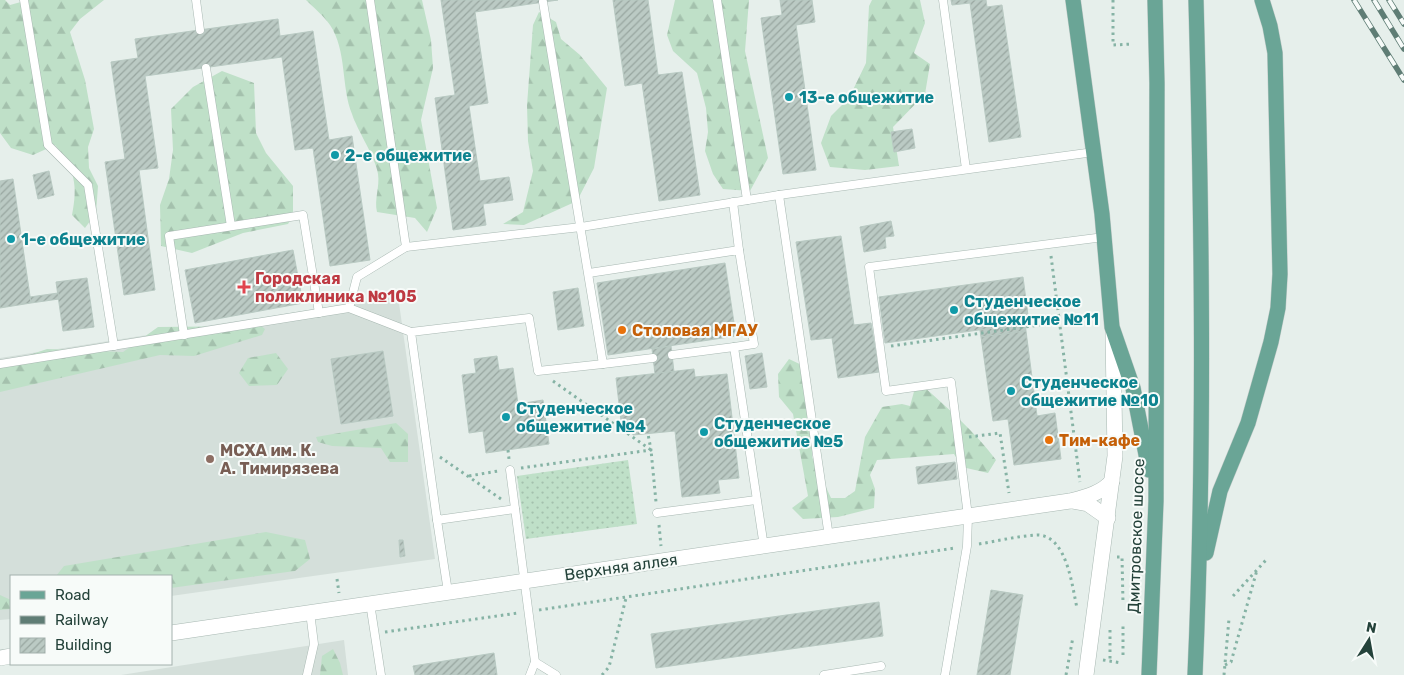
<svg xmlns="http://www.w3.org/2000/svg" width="1404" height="675" font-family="Rubik,sans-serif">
<defs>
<pattern id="grass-dots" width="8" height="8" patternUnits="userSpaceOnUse" patternTransform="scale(1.25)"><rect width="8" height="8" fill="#bfe0c8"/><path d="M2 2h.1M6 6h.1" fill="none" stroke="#a4c1ad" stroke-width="1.8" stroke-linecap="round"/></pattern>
<pattern id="forest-firs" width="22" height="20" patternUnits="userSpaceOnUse" patternTransform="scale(1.25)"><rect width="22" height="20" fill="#bfe0c8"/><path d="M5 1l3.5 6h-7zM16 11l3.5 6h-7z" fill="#a4c1ad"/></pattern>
<pattern id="building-hatch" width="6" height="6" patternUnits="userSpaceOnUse" patternTransform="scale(1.25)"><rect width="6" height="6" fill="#bbcac4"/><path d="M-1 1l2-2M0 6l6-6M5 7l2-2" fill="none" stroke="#98a6a0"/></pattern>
</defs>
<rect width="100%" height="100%" fill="#e6efeb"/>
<g fill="#d4dfda">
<path d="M398,296L435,559L171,596V576H11V619L0,620V358Z"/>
<path d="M344,640L348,675H121Z"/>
</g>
<path fill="url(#grass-dots)" d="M628,460L637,524L526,539L517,476Z"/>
<g fill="url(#forest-firs)">
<path d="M0,0H5L10,5L28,0H104L80,19L70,32L85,80L94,129L88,147L89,168L98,186L96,213L85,228L72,215C78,186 75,168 55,145L33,155L11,148L0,133Z"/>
<path d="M306,0H422L431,40L433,68L421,120L437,208L427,232L415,218L377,212C374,199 380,187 378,174C376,158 357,130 352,114C341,87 347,50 330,25C324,16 314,8 306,0Z"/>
<path d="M675,0H749L745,51L768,158L750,191L723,189L713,174L705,151L708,132L706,108L697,73L673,51L667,35Z"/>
<path d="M872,0H920L925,23L914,53L930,64L925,94L893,127L899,166L865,170L830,167L821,143L831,116L849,98L866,63L869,6Z"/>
<path d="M539,12L556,22L561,39L580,55L607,88L594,168L577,201L524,225L503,224L523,212L533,171L528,141L527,105L533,25Z"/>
<path d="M222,71L254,83L256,133L266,153L293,186V216L288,224L243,233L192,253L161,246L160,205L169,179L173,150L171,109L193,87Z"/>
<path d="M261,326L265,329L262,335L194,356L160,355L0,392V365L47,349L123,352L158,327Z"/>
<path d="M276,353L288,369L277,385L249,386L239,373L248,358Z"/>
<path d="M789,359L806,367L811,401L812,457L831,498H845L855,491L865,437L882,407L902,404L910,406L915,388L924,387C950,410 975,432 996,460L988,473L962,467L954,454L877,460L870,475L875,489L874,508L838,517L803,519L792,508L808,496L793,414L779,397L778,374Z"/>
<path d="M396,423L408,434V462H390L381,448L332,446L318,442L316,437Z"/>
<path d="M266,532L305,540L310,559L295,571L171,588V576H56L64,566Z"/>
<path d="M0,595L11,600V609L0,610Z"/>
<path d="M333,649L340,663L343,675H320L322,656Z"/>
</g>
<g fill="url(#building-hatch)" stroke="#b8c9c2">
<path d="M441,0H558L475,12L488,103L469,106L480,181L509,177L513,200L483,204L486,225L453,230L435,98L455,95Z"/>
<path d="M613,0H648L658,75L682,72L700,195L659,201L642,83L625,86Z"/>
<path d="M780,0H812L815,22L796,25L816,170L783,174L761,18L782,15Z"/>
<path d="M951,0H986L987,7L1002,5L1021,137L989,142L970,3L952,5Z"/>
<path d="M278,19L280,36L313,31L329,140L352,136L370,260L330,266L313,148L295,150L282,57L145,76L158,168L139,170L155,290L124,295L105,162L125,159L111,62L138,58L135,39Z"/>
<path d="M912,129L915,148L894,152L891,132Z"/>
<path d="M49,171L54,195L38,199L33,175Z"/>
<path d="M13,179L31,303L0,308V181Z"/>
<path d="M891,221L894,236L885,237L886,248L864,252L860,227Z"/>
<path d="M841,236L854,325L871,323L879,372L838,378L832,338L811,340L796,242Z"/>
<path d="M293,250L303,303L195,323L185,270Z"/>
<path d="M725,263L736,336L608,355L597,283Z"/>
<path d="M1023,277L1029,323L885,343L879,297Z"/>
<path d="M87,278L94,327L63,331L56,282Z"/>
<path d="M578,288L584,326L558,330L553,292Z"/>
<path d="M58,293L59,299L31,303L30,297Z"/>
<path d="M1025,324L1026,331L981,337L980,330Z"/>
<path d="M1026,331L1037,416L1055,413L1061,459L1014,465L1008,419L993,421L981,337Z"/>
<path d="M671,346L674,372L655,374L652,349Z"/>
<path d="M383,351L393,416L341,424L331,359Z"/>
<path d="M762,353L767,387L750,389L745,356Z"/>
<path d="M497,356L499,370L513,368L518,404L543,400L549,444L486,453L483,431L469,433L462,375L476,373L474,359Z"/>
<path d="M694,369L695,377L727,374L739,478L718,480L720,493L682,497L675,431L633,435L631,420L621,421L616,378Z"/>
<path d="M955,462L957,479L918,484L916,467Z"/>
<path d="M399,540H403L405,556L400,557Z"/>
<path d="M991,590L1023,595L1010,675H977Z"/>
<path d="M879,602L883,636L656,668L651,634Z"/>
<path d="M494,653L497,675H415L413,666Z"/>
</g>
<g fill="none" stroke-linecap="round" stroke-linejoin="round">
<g stroke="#a8b8b2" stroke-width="9">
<g id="service">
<path d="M24,0L48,145L88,185L114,346"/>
<path d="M196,0L200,30"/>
<path d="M370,0L406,247"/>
<path d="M717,0L747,200"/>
<path d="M943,0L966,169"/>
<path d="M543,2L603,364L653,358"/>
<path d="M206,68L231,226"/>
<path d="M779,195L829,537"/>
<path d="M733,202L739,250"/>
<path d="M589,273L739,250L754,344L734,347"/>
<path d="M349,308L411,332"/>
<path d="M184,335L169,236L303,215L319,313"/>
<path d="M672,355L734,347L764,547"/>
<path d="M0,364L349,308L357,277L406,247L581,227L779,195L1094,152"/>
<path d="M510,470L535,662L556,675"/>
<path d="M515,509L437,520L411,332L529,318L538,371L603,364"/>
<path d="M657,513L756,500"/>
<path d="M437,520L448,592"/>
<path d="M370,603L381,675"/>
<path d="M307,675L314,644L310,612"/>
<path d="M530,675L535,662"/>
<path d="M824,675L881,666"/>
<path d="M945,675L967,546L968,516L951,382L886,391L869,267L1104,237"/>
</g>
</g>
<g stroke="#a8b8b2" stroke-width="16">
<g id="minor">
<path d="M1072,501L1088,504L1108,518"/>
<path d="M171,633L1070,501C1085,497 1102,493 1112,481"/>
<path d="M0,658L11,656"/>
<path d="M1086,675L1115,456L1113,334"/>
</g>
</g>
<g stroke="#c2cac8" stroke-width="16">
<g id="primary">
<path d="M1073,0L1102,214L1112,327L1133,388L1149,470"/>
<path d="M1206,553L1220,491L1248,423L1271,342L1278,308L1280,274L1275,53L1270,26L1262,0"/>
<path d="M1149,675L1156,501L1157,83L1155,0"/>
<path d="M1195,675C1205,450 1202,225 1196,0"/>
</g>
</g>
<g stroke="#86b3a5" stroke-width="3" stroke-dasharray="2.5 4" stroke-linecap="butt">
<path d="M1113,0V45L1133,44"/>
<path d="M1051,256L1080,482"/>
<path d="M891,346L1060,322"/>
<path d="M553,381L651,450L656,502"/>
<path d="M969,437L1000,433L1009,493"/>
<path d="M508,450L509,459"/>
<path d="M440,457L501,499"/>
<path d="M521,468L651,450L648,434"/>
<path d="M469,476L498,471"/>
<path d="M659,525L661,546"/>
<path d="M979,544C997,541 1018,536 1037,535C1067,535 1072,586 1077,608"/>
<path d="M1117,557H1122L1123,603"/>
<path d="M337,579L339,593"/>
<path d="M1233,596L1266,560"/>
<path d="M539,610L955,548"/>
<path d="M1110,630V661"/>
<path d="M385,632L518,613"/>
<path d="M1123,655V625"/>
<path d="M1103,660L1122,663"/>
<path d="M1225,665L1231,662L1257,570"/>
<path d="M602,675L609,667L626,598"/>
<path d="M1066,675L1073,637"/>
<path d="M1224,675L1229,619"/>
</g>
<use href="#service" stroke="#fff" stroke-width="8"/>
<use href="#minor" stroke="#fff" stroke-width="15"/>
<use href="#primary" stroke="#6aa596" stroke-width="15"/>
<g stroke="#5f7d75" stroke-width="5.5">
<g id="rail">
<path d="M1354,0L1404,80"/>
<path d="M1374,0L1404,49"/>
<path d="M1389,0L1404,24"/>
</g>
</g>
<use href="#rail" stroke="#f7fbf9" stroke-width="4" stroke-dasharray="11" stroke-linecap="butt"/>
</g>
<g fill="#0f9aa8" stroke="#f7fbf9" stroke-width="2">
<circle cx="789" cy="97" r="5"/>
<circle cx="335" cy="155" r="5"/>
<circle cx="11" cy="239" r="5"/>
<circle cx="954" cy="310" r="5"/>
<circle cx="1011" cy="391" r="5"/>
<circle cx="506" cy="417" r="5"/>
<circle cx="704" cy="432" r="5"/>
</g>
<path fill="#e0444e" stroke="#f7fbf9" stroke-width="2" d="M241.5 279.5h5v5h5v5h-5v5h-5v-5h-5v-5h5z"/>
<g fill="#e8710a" stroke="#f7fbf9" stroke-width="2">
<circle cx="622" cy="330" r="5"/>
<circle cx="1049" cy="440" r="5"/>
</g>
<circle fill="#8d6e63" stroke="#f7fbf9" stroke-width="2" cx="210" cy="459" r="5"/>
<g text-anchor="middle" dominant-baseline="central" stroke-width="4" stroke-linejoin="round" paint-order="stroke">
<g font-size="16" font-weight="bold" fill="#0d838f" stroke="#f7fbf9" text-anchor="start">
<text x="799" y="97">13-е общежитие</text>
<text x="345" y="155">2-е общежитие</text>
<text x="21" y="239">1-е общежитие</text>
<text x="964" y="301">Студенческое<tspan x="964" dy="18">общежитие №11</tspan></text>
<text x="1021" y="382">Студенческое<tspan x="1021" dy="18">общежитие №10</tspan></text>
<text x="516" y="408">Студенческое<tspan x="516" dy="18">общежитие №4</tspan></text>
<text x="714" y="423">Студенческое<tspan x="714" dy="18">общежитие №5</tspan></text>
</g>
<g font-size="16" font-weight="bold" fill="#be3a42" stroke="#f7fbf9" text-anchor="start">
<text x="255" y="278">Городская<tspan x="255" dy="18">поликлиника №105</tspan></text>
</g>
<g font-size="16" font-weight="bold" fill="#c56008" stroke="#f7fbf9" text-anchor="start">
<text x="632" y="330">Столовая МГАУ</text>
<text x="1059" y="440">Тим-кафе</text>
</g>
<g font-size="16" font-weight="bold" fill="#785e54" stroke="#f7fbf9" text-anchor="start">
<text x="220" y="450">МСХА им. К.<tspan x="220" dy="18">А. Тимирязева</tspan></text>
</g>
<g font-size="16" fill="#24423a" stroke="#f7fbf9">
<text transform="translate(1136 536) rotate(-88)">Дмитровское шоссе</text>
<text transform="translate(621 567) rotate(-8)">Верхняя аллея</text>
</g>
</g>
<rect x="10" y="575" width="162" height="90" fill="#f7fbf9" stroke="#a3b1ad"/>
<rect x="20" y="591" width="25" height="8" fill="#6aa596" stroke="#a3b1ad"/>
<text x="55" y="600" font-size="15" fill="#24423a">Road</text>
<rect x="20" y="616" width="25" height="8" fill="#5f7d75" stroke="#a3b1ad"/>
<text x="55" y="625" font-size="15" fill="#24423a">Railway</text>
<rect x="20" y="638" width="25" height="15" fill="url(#building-hatch)" stroke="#a3b1ad"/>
<text x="55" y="650" font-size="15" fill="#24423a">Building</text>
<g transform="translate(1369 640) rotate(11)" stroke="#f7fbf9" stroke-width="4" paint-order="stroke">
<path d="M0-4L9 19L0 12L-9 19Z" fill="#24423a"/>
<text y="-8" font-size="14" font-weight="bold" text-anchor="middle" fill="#24423a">N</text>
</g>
</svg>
